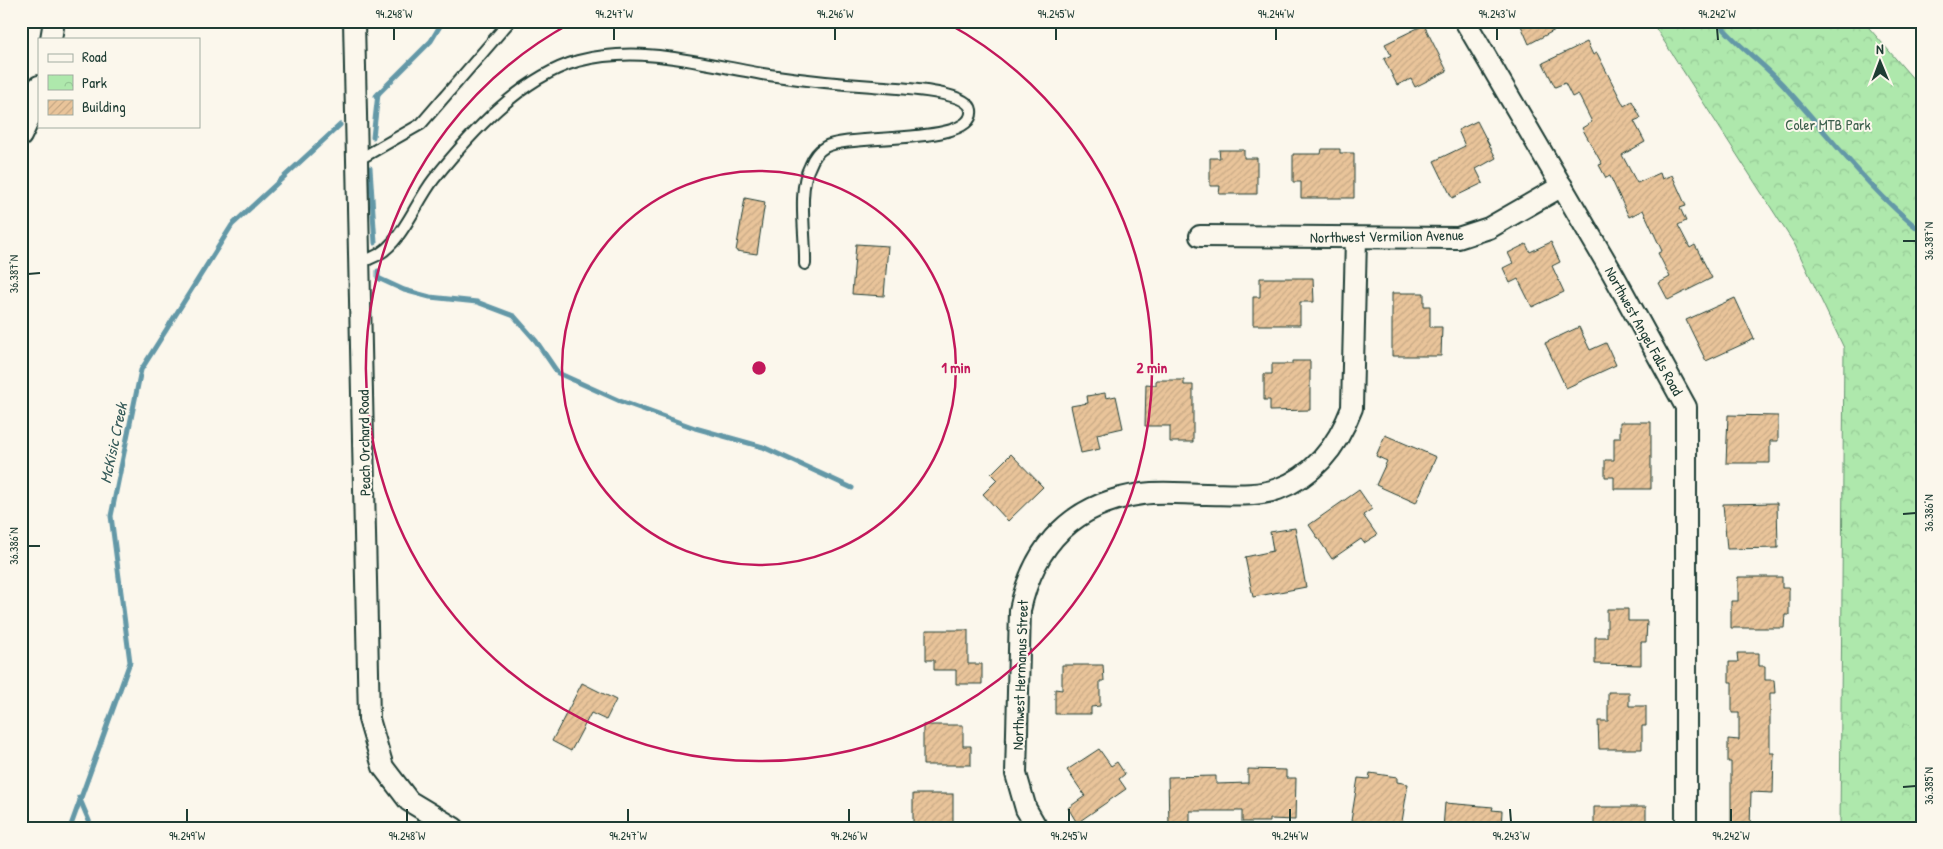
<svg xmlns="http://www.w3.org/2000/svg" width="1943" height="849" font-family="'Patrick Hand',sans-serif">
<defs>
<pattern id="park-crowns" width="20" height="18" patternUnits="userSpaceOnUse" patternTransform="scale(1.25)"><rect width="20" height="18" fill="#aee8ac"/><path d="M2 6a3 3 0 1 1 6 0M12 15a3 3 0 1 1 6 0" fill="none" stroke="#95c895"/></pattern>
<pattern id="building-hatch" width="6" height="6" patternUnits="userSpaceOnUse" patternTransform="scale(1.25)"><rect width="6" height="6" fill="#e9c49a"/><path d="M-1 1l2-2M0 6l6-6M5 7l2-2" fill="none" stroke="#c7a985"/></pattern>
</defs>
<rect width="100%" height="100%" fill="#fbf7ec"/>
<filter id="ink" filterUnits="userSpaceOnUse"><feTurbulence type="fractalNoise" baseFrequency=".02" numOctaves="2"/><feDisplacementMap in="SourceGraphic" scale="10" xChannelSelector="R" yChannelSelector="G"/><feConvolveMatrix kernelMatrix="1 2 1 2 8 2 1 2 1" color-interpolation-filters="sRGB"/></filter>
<g filter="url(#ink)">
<path fill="url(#park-crowns)" stroke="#669270" d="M1651,21H1863L1922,89V828H1840L1844,348L1795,245Z"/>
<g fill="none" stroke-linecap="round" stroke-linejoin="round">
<g stroke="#6498a7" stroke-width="5">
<path d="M1717,21C1736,45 1762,62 1783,85C1829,135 1869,190 1922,232"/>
<path d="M376,96L431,41L443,21"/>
<path d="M373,137L378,94"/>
<path d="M370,168L375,243"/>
<path d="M378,271V278L404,290L430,297L477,302L514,316L536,341L558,373L620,401L695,428L763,447L852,488"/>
<path d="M79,797L92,828"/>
<path d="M70,828L130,662L111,516L141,370L232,225L340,125"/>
</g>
</g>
<g fill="url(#building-hatch)" stroke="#1f3d34">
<path d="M1519,21H1572L1529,44Z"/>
<path d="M1424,25L1447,71L1415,87L1411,79L1397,85L1384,59L1391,55L1385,44Z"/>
<path d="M1587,42L1593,55L1597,53L1624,106L1632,101L1641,118L1634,121L1645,142L1622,155L1637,183L1660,173L1662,179L1672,175L1686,206L1680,208L1686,221L1678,225L1690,248L1695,245L1712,278L1668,300L1659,283L1670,277L1658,253L1662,251L1643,210L1629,217L1610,176L1606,178L1599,165L1602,164L1582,128L1592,122L1578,94L1572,97L1565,83L1555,87L1543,63Z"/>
<path d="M1477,121L1496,158L1476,169L1483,183L1452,198L1434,161L1465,146L1458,130Z"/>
<path d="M1322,149H1340V153H1354V198H1301V182H1293V154H1321Z"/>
<path d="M1219,150H1244V158H1257V194H1219L1220,186H1210V158H1220Z"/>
<path d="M745,198L765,202L757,254L736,251Z"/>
<path d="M1551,242L1560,262L1552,266L1564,292L1532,307L1518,279L1510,283L1503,268L1513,263L1508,253L1526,244L1530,252Z"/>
<path d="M856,244L888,246L884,296L852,294Z"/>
<path d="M1260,278H1313L1314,302H1300V325H1253V297H1260Z"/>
<path d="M1392,293H1424V306H1430V327H1442L1441,356H1392Z"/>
<path d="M1735,298L1754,339L1706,361L1686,320Z"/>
<path d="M1579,327L1590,350L1606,343L1616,365L1566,388L1545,343Z"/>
<path d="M1292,361H1310V410L1270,411V400H1264V374H1272V364H1292Z"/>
<path d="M1156,380H1184V385H1193V442H1170V426H1145L1146,384L1156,385Z"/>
<path d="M1105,393L1106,398L1116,396L1123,428L1097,434L1100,449L1081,453L1071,406L1088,403L1087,396Z"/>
<path d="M1728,415L1778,416V441H1770V463H1726Z"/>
<path d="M1620,422H1651V489H1614V477H1605V460H1614V438H1620Z"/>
<path d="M1385,435L1436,457L1416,503L1376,485L1387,461L1376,456Z"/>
<path d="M1011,454L1043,487L1008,521L983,494L997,480L991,474Z"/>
<path d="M1359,490L1372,509L1363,515L1377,535L1364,543L1361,539L1332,559L1309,525Z"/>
<path d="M1777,503L1778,548L1727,549L1723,504Z"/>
<path d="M1295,528L1306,587L1253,597L1245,557L1273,551L1270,532Z"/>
<path d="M1738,577H1782V588H1789V615H1785L1784,628H1731V601H1738Z"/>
<path d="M1607,609H1628V621H1647L1646,642H1641V665L1595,664V637H1607Z"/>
<path d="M926,630H968V664H982V684H956V670H934V660H926Z"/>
<path d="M1737,653H1759V666H1765V680H1774L1775,693H1770V753H1774L1773,793L1751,792L1750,828H1731V762H1728V739L1739,740V713H1732V682H1729V662H1738Z"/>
<path d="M1062,665H1103L1104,681H1100V706L1091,707V714H1055V689L1062,690Z"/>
<path d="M582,683L616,700L606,720L591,713L571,751L552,741Z"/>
<path d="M1608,692H1629V706H1646V726H1642V749H1599L1598,721H1608Z"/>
<path d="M923,725H963V746H971V765H923Z"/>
<path d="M1099,749L1111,766L1117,762L1125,774L1119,779L1126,789L1077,823L1068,808L1085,796L1067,770Z"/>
<path d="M1248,769L1286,770V778H1296L1295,820L1270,819V822H1242V811H1190V825L1169,826L1168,777L1216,776V784L1248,783Z"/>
<path d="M1370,773L1397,777V782L1408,784L1401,828H1373L1374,825L1351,821L1358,778L1369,779Z"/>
<rect x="913" y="794" width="40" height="34"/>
<path d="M1445,803L1493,807L1492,810L1502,811L1501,828H1443Z"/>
<rect x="1594" y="807" width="52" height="21"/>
</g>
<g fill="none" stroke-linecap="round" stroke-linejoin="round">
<g stroke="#1f3d34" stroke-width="14">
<g id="lane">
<path d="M358,160L421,124L510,21"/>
<path d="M361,261C399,255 412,207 434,179C470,134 521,77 578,61C643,44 705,65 769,75C804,80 839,84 873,86C891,88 968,90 971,110C976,146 850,133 825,147C818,151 813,158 810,166C797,190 806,236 805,264"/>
</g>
</g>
<g stroke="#1f3d34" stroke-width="24">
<g id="street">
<path d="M354,21L369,719L383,767L409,801L454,828"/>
<path d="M1465,21L1613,274L1686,407V828"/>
<path d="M51,39L54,21"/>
<path d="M21,136L31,115L39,86"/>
<path d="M1200,236L1458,238L1489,228L1562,186"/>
<path d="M1037,828L1026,809L1016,774L1020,610C1034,544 1074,503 1142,494C1163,491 1185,494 1206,494C1229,494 1256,497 1278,489C1316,475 1338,445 1352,408L1356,238"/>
</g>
</g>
<use href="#lane" stroke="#fbf7ec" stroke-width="10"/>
<use href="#street" stroke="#fbf7ec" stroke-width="20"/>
</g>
</g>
<path fill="none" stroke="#1f3d34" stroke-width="2" d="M394,28V40M614,28V40M835,28V40M1056,28V40M1276,28V40M1497,28V40M1717,28L1718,40M1903,241H1916M28,274L40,273M1903,514L1916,513M28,546H40M1903,787L1916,786M187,809V822M407,809V822M628,809V822M849,809V822M1069,809V822M1290,809V822M1510,809L1511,822M1731,809V822"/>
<g fill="none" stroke="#c2185b" stroke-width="2.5">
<circle cx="759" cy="368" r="197"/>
<path d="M947 23A393 393 0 1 1 571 23"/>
</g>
<g text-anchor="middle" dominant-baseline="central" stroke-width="4" stroke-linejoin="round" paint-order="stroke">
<g font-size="15" fill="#3c5f4c" stroke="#fbf7ec">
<text x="1828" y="124">Coler MTB Park</text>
</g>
<g font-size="15" fill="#1f3d34" stroke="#fbf7ec">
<text transform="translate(1387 236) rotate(-1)">Northwest Vermilion Avenue</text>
<text transform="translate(1644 331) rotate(61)">Northwest Angel Falls Road</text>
<text transform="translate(364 443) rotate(-91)">Peach Orchard Road</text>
<text transform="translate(1020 675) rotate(-88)">Northwest Hermanus Street</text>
</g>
<g font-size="16" font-style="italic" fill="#365b5a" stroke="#fbf7ec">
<text transform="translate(113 443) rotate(-78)">McKisic Creek</text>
</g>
</g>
<circle cx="759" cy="368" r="8" fill="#c2185b" stroke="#fbf7ec" stroke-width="2.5"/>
<g font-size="15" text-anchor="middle" font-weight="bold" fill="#c2185b" stroke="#fbf7ec" stroke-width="4" stroke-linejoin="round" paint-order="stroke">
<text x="956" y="373">1 min</text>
<text x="1152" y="373">2 min</text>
</g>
<rect width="1943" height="849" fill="none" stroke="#fbf7ec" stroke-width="55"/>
<rect x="38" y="38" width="162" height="90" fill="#fbf7ec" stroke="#a3ada2"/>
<rect x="48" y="54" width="25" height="8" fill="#fbf7ec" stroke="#a3ada2"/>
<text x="82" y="62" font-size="15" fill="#1f3d34">Road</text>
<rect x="48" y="75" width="25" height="15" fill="url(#park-crowns)" stroke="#a3ada2"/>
<text x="82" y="88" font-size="15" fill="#1f3d34">Park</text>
<rect x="48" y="100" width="25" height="15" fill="url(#building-hatch)" stroke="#a3ada2"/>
<text x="82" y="112" font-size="15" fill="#1f3d34">Building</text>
<g transform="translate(1880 62) rotate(359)" stroke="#fbf7ec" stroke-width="4" paint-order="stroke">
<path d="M0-4L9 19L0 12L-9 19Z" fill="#1f3d34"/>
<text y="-8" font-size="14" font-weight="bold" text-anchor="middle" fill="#1f3d34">N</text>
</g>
<rect x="28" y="28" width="1888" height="794" fill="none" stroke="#1f3d34" stroke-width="2"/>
<g font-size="12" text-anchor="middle" fill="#1f3d34">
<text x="394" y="18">94.248°W</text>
<text x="614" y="18">94.247°W</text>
<text x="835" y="18">94.246°W</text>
<text x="1056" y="18">94.245°W</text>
<text x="1276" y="18">94.244°W</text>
<text x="1497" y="18">94.243°W</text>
<text x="1717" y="18">94.242°W</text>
<text transform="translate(1929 241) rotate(-90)" y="4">36.387°N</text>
<text transform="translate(14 274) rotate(-90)" y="4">36.387°N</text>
<text transform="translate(1929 513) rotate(-90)" y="4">36.386°N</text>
<text transform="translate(14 546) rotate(-90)" y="4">36.386°N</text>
<text transform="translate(1929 786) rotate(-90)" y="4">36.385°N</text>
<text x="187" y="840">94.249°W</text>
<text x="407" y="840">94.248°W</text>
<text x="628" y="840">94.247°W</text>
<text x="849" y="840">94.246°W</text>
<text x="1069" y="840">94.245°W</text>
<text x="1290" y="840">94.244°W</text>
<text x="1511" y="840">94.243°W</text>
<text x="1731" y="840">94.242°W</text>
</g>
</svg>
